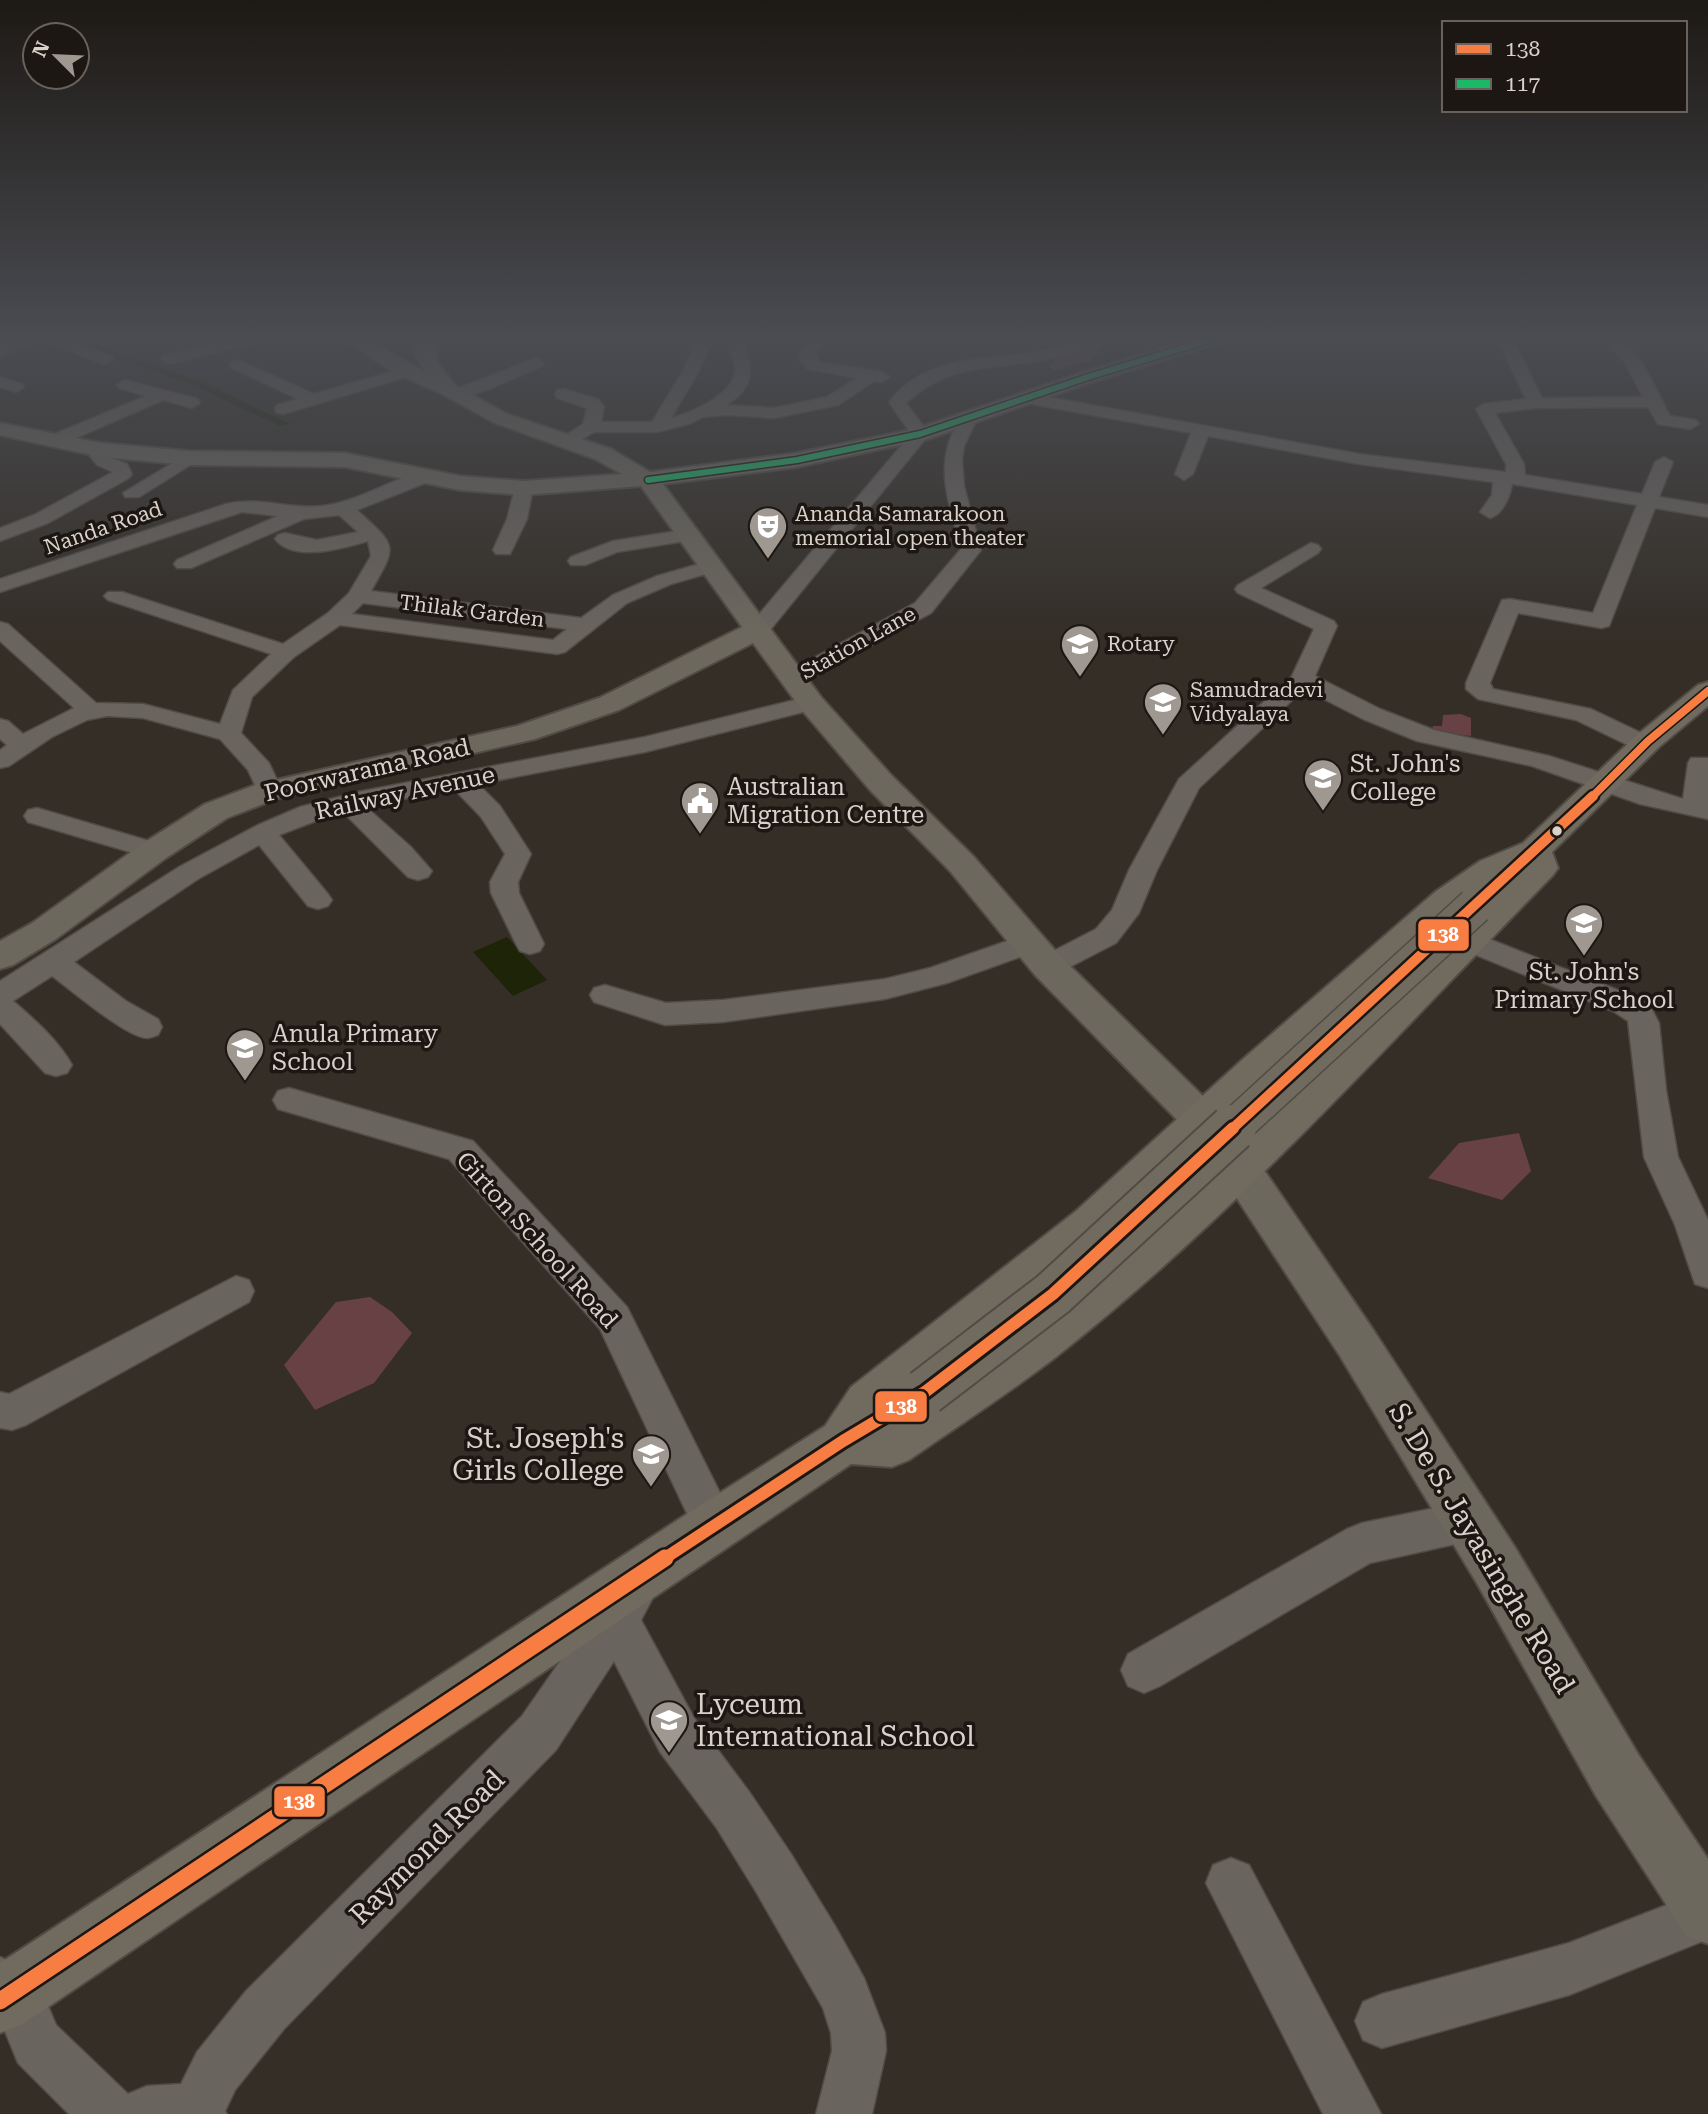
<svg xmlns="http://www.w3.org/2000/svg" width="1708" height="2114" font-family="'Roboto Serif',serif">
<rect width="100%" height="100%" fill="#342e27"/>
<g fill="#684144">
<path d="M1070,340H1110L1090,361L1055,370L1049,366L1071,345Z"/>
<path d="M1461,714L1471,718V736L1431,732L1433,726H1442L1443,715Z"/>
<path d="M1519,1133L1531,1171L1502,1200L1428,1178L1459,1143Z"/>
<path d="M370,1297L392,1312L412,1333L374,1383L315,1410L284,1365L336,1302Z"/>
</g>
<path fill="#1d2408" d="M507,937L547,980L513,996L473,952Z"/>
<g fill="none" stroke-linecap="round" stroke-linejoin="round">
<path fill="#1d2408" fill-rule="evenodd" d="M66,340H82L205,383L290,424L280,426L197,387Z"/>
<g stroke="#504b45" stroke-width="3">
<g id="minor">
<path d="M15,340H38L0,356V346Z"/>
<path d="M43,340H66L111,356L113,359L105,364L99,362Z"/>
<path d="M227,340H255L253,343L169,364L161,359L163,356Z"/>
<path d="M696,340H712L699,371L671,418C690,413 733,395 735,372C736,361 730,350 726,340H742C753,370 756,385 727,405L774,408L827,397L857,378L808,369L800,360V353L810,340H826L816,354L819,362L882,372L890,377L882,382L874,381L838,405L774,418L729,415L703,417L689,424L657,432H594L572,445H560L557,441L583,424L587,408L557,398L555,394L557,390L563,389L598,399L604,407L601,422H652L683,371Z"/>
<path d="M1083,340H1108L1106,343C1082,351 1057,358 1032,362C982,369 947,366 906,403L929,434L926,438L766,635H750L747,630L750,625L911,434L889,402C922,358 980,359 1030,353C1048,350 1066,345 1083,340Z"/>
<path d="M1498,340H1513L1542,398L1643,397L1623,359L1610,347L1618,342C1642,349 1658,395 1670,416L1696,420L1699,424L1690,429L1658,424L1648,407L1536,408L1495,413L1524,464L1525,475L1642,494L1655,462L1664,457L1673,462L1659,497L1708,505V517L1655,508L1609,626L1601,628L1518,613L1490,683L1493,689L1591,709L1654,739L1657,744L1654,749L1645,751L1636,749L1576,720L1478,699L1466,689V683L1502,600L1510,599L1593,613L1637,505L1512,484C1510,497 1503,514 1490,518L1480,512L1492,495L1493,482L1359,464L1208,436L1193,474L1184,480L1175,474L1191,433L1026,403L1018,398L1026,393L1359,454L1506,472V464L1476,409L1484,404L1526,399Z"/>
<path d="M536,358L544,363L542,366L492,388L457,400L449,395L451,391Z"/>
<path d="M238,360L314,394L407,367L415,372L413,375L283,414L277,413L275,409L277,405L298,399L232,368L230,365L232,362Z"/>
<path d="M0,377L22,384L24,387L16,392L0,387Z"/>
<path d="M125,380L198,399L200,403L192,408L163,400L62,444H50L47,440L50,436L146,396L119,388L117,385Z"/>
<path d="M968,414L977,419L964,446L962,460L964,486L981,550L931,613L800,684H784L781,679L784,674L915,603L961,549C951,509 934,470 954,430C958,422 959,416 968,414Z"/>
<path d="M101,445L110,450L109,457L127,464L132,474L129,478L48,523L0,541V528L34,515L113,472L97,465L90,456L95,446Z"/>
<path d="M189,453L195,454L198,458L195,462L139,497H125L123,493Z"/>
<path d="M426,470L433,472L435,476L433,480L357,510C397,547 398,544 371,591L581,618L613,595L657,576L713,560L720,562L723,566L720,570L671,584L627,603L565,652L557,654L340,625L294,657L252,697L241,733L269,763L282,791L278,796L269,799L260,796L248,770L220,739L143,718L107,716L87,720L52,737L9,766L0,768V750L7,745L0,739V719L8,721L23,734L74,708L0,641V622L8,624L96,703L143,704L220,724L233,690L271,654L108,600L104,596L108,592H122L283,644L328,613L349,593L371,556L368,541C344,548 294,563 275,539L278,535L285,533L317,540L358,532L339,515L304,519L191,568H177L174,564L177,560L278,516L242,512L0,592V579L226,504C259,496 291,510 323,506C360,501 391,479 426,470ZM363,603L567,629L553,640L352,614Z"/>
<path d="M524,482L533,488L527,519L510,554H496L493,550L507,519L515,488Z"/>
<path d="M690,529L697,531L700,535L697,539L617,552L585,565H571L568,561L571,557L613,541Z"/>
<path d="M1311,543L1318,545L1321,549L1318,553L1261,588L1334,621L1337,626L1315,676L1380,709L1434,730L1549,756L1683,799L1688,763L1691,758H1708V819L1640,804L1532,766L1417,741L1363,719L1304,689L1199,788L1157,870L1139,913L1116,943L1058,973L1048,976L1038,973L1033,966L1038,959L1096,929L1112,910L1129,870L1179,779L1292,676L1314,629L1238,593L1235,589L1238,585Z"/>
<path d="M811,696L819,698L823,703L819,708L645,752L478,784L500,806L531,854L518,882L519,893L544,944L540,951L530,954L520,951L516,944L491,893L490,882L505,854L481,817L454,789L365,806L411,847L432,871L428,877L418,880L408,877L342,811L279,835L328,894L332,900L328,906L318,909L308,906L259,845L198,879L74,962L126,1001L158,1019L162,1027L158,1035C154,1036 151,1038 147,1038C127,1038 70,989 52,976L13,1001C34,1019 58,1040 72,1065L67,1073L56,1076L45,1073L0,1024V981L179,867L258,825L300,807L358,792L645,737Z"/>
<path d="M37,808L163,845L167,851L163,857L154,859L28,822L24,816L28,810Z"/>
<path d="M1469,931L1635,997L1650,1006L1659,1023L1666,1090L1678,1157L1708,1220V1288L1695,1284L1675,1225L1644,1157L1628,1021L1613,1011L1459,948L1455,941L1459,934Z"/>
<path d="M1027,934L1037,937L1041,944L1037,951L947,983L885,999L723,1022L665,1025L594,1002L590,995L594,988L605,985L666,1003L723,1000L885,979L930,968Z"/>
<path d="M289,1088L473,1141L627,1307L729,1511L735,1525L729,1539L714,1545L699,1539L600,1329L449,1159L278,1109L273,1100L278,1091Z"/>
<path d="M236,1276L249,1280L254,1291L249,1302L26,1425L12,1430L0,1428V1392L9,1394Z"/>
<path d="M1469,1501L1484,1507L1490,1521L1484,1535L1469,1541L1370,1563L1160,1686L1144,1693L1128,1686L1121,1670L1128,1654L1347,1529L1362,1523Z"/>
<path d="M635,1568L650,1575L657,1590L641,1620L694,1718L750,1793L791,1854L835,1926L864,1978L885,2033L886,2051L872,2114H816L832,2051L831,2033L823,2008L755,1890L716,1827L660,1752L614,1661L556,1750L284,2029L235,2090L225,2111L227,2114H69L18,2063L0,2019V1957L34,1972L56,2025L128,2094L147,2086L181,2084L197,2052L246,1991L522,1716L620,1575Z"/>
<path d="M1231,1858L1249,1865L1381,2114H1323L1206,1883L1213,1865Z"/>
<path d="M1708,1889V1939L1569,1995L1382,2048L1363,2040L1355,2021L1363,2002L1382,1994L1569,1943Z"/>
</g>
</g>
<g stroke="#504b45" stroke-width="4">
<g id="major">
<path d="M0,340H22L20,344L0,351Z"/>
<path d="M346,340H369L425,372L415,354L418,340H436L435,354L437,362L456,386L507,414L611,449L650,472L797,453L915,429L1081,373L1189,340H1219L1217,344L1095,381L928,439L797,467L663,484L821,697L892,776L974,857L1061,957L1216,1109L1266,1173L1372,1328L1516,1549L1638,1754L1708,1859V1944L1686,1935L1596,1796L1478,1585L1340,1356L1236,1197L1188,1131L1035,975L950,871L870,790L801,709L753,643L619,710L535,739L279,798L227,818L166,858L56,939L13,965L0,969V941L32,923L142,844L205,804L258,784L517,726L599,698L742,627L641,486L524,495L460,490L345,467L189,465L101,457L0,435V423L101,443L189,451L345,453L460,476L524,481L622,474L595,459L493,422L442,394L393,372Z"/>
</g>
</g>
<g stroke="#504b45" stroke-width="4">
<path id="highway" d="M1708,682V706L1659,747L1552,852L1558,868L1553,875C1392,1040 1237,1214 1056,1357C1009,1393 958,1426 909,1460L892,1467L851,1464L23,2024L0,2033V1963L696,1508L825,1426L851,1387L1076,1211L1243,1059L1435,892L1480,861L1523,843L1637,735L1698,685ZM1506,874L1513,876L1225,1158L1124,1246L1023,1329L885,1421V1417L1106,1235L1271,1079L1459,908Z"/>
</g>
<use href="#minor" fill="#6a645e" fill-rule="evenodd"/>
<use href="#major" fill="#6d685e" fill-rule="evenodd"/>
<use href="#highway" fill="#706a5f" fill-rule="evenodd"/>
<g stroke="#504b45" stroke-width="39" stroke-linecap="butt">
<path id="highway-bridge-far1" d="M1231,1130L1475,906"/>
</g>
<g stroke="#504b45" stroke-width="50" stroke-linecap="butt">
<path id="highway-bridge" d="M925,1392L1053,1294L1233,1128"/>
</g>
<use href="#highway-bridge-far1" stroke="#706a5f" stroke-width="36"/>
<use href="#highway-bridge" stroke="#706a5f" stroke-width="46"/>
<g stroke="#1c1712" stroke-width="11">
<path id="bus-1-far3" d="M1592,797L1648,741L1708,691"/>
</g>
<g stroke="#1c1712" stroke-width="15">
<path id="bus-1-far2" d="M1231,1130L1593,796"/>
</g>
<g stroke="#1c1712" stroke-width="18">
<path id="bus-1-far1" d="M662,1560L843,1441L925,1392L1053,1294L1233,1128"/>
</g>
<g stroke="#1c1712" stroke-width="22">
<path id="bus-1" d="M0,2001L665,1558"/>
</g>
<g stroke="#1c1712" stroke-width="9">
<path id="bus-2" d="M648,480L797,460L920,434L1088,377L1209,340"/>
</g>
<use href="#bus-1-far3" stroke="#f77d43" stroke-width="8"/>
<use href="#bus-1-far2" stroke="#f77d43" stroke-width="10"/>
<use href="#bus-1-far1" stroke="#f77d43" stroke-width="12"/>
<use href="#bus-1" stroke="#f77d43" stroke-width="17"/>
<use href="#bus-2" stroke="#1ab867" stroke-width="6"/>
</g>
<linearGradient id="sky" x2="0" y2="1"><stop stop-color="#1d1915"/><stop offset="0.53" stop-color="#4a4c52"/><stop offset="1" stop-color="#4a4c52" stop-opacity="0"/></linearGradient>
<rect width="1708" height="636" fill="url(#sky)"/>
<defs>
<g id="theatre-pin" transform="scale(2.0125)"><path d="M0 17L-7.5 6A9.5 9.5 0 1 1 7.5 6Z" fill="#9f9891" stroke="#1c1712"/><path d="M-5-5.5Q0-4 5-5.5V0Q5 5 0 6Q-5 5-5 0ZM-3.3-2.5H-1v1.5H-3.3ZM1-2.5H3.3v1.5H1ZM-2.8 1Q0 5.5 2.8 1Z" fill="#fff"/></g>
<g id="school-pin" transform="scale(2.0125)"><path d="M0 17L-7.5 6A9.5 9.5 0 1 1 7.5 6Z" fill="#9f9891" stroke="#1c1712"/><path d="M0-5L7-2L0 1L-7-2ZM-4 1L0 2.5L4 1V4Q0 6-4 4Z" fill="#fff"/></g>
<g id="civic-pin" transform="scale(2.0125)"><path d="M0 17L-7.5 6A9.5 9.5 0 1 1 7.5 6Z" fill="#9f9891" stroke="#1c1712"/><path d="M-.6-6.5H3V-4.5H.6V-3L4-1V1h2V6H-6V1h2V-1L-.6-3ZM-1.2 2.5V6h2.4V2.5Z" fill="#fff"/></g>
</defs>
<g fill-rule="evenodd">
<use href="#theatre-pin" x="768" y="526"/>
<use href="#school-pin" x="1080" y="644"/>
<use href="#school-pin" x="1163" y="702"/>
<use href="#school-pin" x="1323" y="778"/>
<use href="#civic-pin" x="700" y="801"/>
<use href="#school-pin" x="1584" y="923"/>
<use href="#school-pin" x="245" y="1048"/>
<use href="#school-pin" x="651" y="1454"/>
<use href="#school-pin" x="669" y="1720"/>
</g>
<circle fill="#d9d1ca" stroke="#1c1712" stroke-width="2.5" cx="1557" cy="831" r="6"/>
<g text-anchor="middle" dominant-baseline="central" stroke-width="7" stroke-linejoin="round" paint-order="stroke">
<g font-size="21" fill="#d9d1ca" stroke="#1c1712" text-anchor="start">
<text x="795" y="514">Ananda Samarakoon<tspan x="795" dy="24">memorial open theater</tspan></text>
<text x="1107" y="644">Rotary</text>
<text x="1190" y="690">Samudradevi<tspan x="1190" dy="24">Vidyalaya</tspan></text>
</g>
<g font-size="21" fill="#d9d1ca" stroke="#1c1712">
<text transform="translate(103 528) rotate(-19)">Nanda Road</text>
<text transform="translate(472 611) rotate(7)">Thilak Garden</text>
<text transform="translate(858 643) rotate(-29)">Station Lane</text>
</g>
<g font-size="24" fill="#d9d1ca" stroke="#1c1712" text-anchor="start">
<text x="1350" y="764">St. John's<tspan x="1350" dy="28">College</tspan></text>
<text x="727" y="787">Australian<tspan x="727" dy="28">Migration Centre</tspan></text>
<text x="1584" y="972" text-anchor="middle">St. John's<tspan x="1584" dy="28">Primary School</tspan></text>
<text x="272" y="1034">Anula Primary<tspan x="272" dy="28">School</tspan></text>
</g>
<g font-size="24" fill="#d9d1ca" stroke="#1c1712">
<text transform="translate(367 770) rotate(-13)">Poorwarama Road</text>
<text transform="translate(405 793) rotate(-12)">Railway Avenue</text>
<text transform="translate(537 1240) rotate(48)">Girton School Road</text>
</g>
<g font-size="28" fill="#d9d1ca" stroke="#1c1712" text-anchor="end">
<text x="624" y="1438">St. Joseph's<tspan x="624" dy="32">Girls College</tspan></text>
<text x="696" y="1704" text-anchor="start">Lyceum<tspan x="696" dy="32">International School</tspan></text>
</g>
<g font-size="28" fill="#d9d1ca" stroke="#1c1712">
<text transform="translate(1482 1548) rotate(59)">S. De S. Jayasinghe Road</text>
<text transform="translate(427 1847) rotate(-45)">Raymond Road</text>
</g>
</g>
<g stroke="#1c1712" stroke-width="2.5">
<rect x="1417" y="918" width="53" height="34" rx="7" fill="#f77d43"/>
<rect x="874" y="1390" width="54" height="33" rx="7" fill="#f77d43"/>
<rect x="273" y="1785" width="53" height="33" rx="7" fill="#f77d43"/>
</g>
<g font-size="19" text-anchor="middle" font-weight="bold" fill="#fff">
<text x="1443" y="941">138</text>
<text x="901" y="1413">138</text>
<text x="299" y="1808">138</text>
</g>
<rect x="1442" y="21" width="245" height="91" fill="#1c1712" stroke="#68615c" stroke-width="2"/>
<rect x="1456" y="44" width="35" height="10" fill="#f77d43" stroke="#68615c" stroke-width="2"/>
<text x="1505" y="56" font-size="21" fill="#d9d1ca">138</text>
<rect x="1456" y="79" width="35" height="10" fill="#1ab867" stroke="#68615c" stroke-width="2"/>
<text x="1505" y="91" font-size="21" fill="#d9d1ca">117</text>
<g transform="translate(56 56) rotate(294)"><circle r="33" fill="#1c1712" stroke="#68615c" stroke-width="2"/>
<path d="M0-5L12 26L0 18L-12 26Z" fill="#9f9891"/>
<text y="-10" font-size="19" font-weight="bold" text-anchor="middle" fill="#d9d1ca">N</text>
</g>
</svg>
